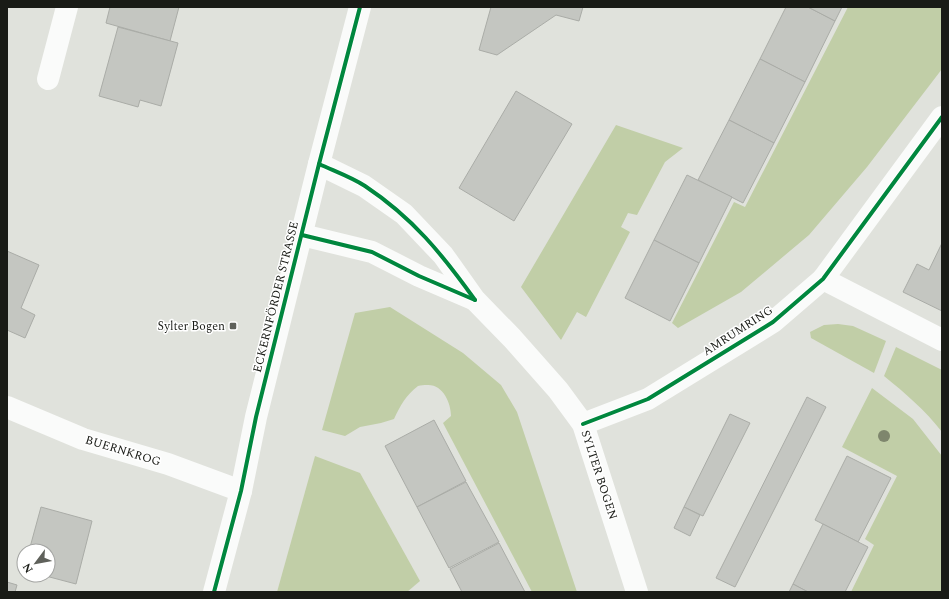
<svg xmlns="http://www.w3.org/2000/svg" width="949" height="599" font-family="Spectral,serif">
<rect width="100%" height="100%" fill="#e0e2dc"/>
<g fill="#c1cea7">
<path d="M848,7H942V69L867,167L809,235L741,292L678,328L672,323L734,202L745,207Z"/>
<path d="M616,125L683,148L665,162L637,215L628,213L621,227L630,232L586,317L577,312L561,340L521,287Z"/>
<path d="M390,307L463,353L501,385L517,412L577,592H532L443,423L451,416C451,403 443,384 427,385C424,385 421,385 418,386C406,395 400,406 394,419L381,423L360,427L345,436L322,430L355,313Z"/>
<path d="M838,324L853,326L886,341L874,373L811,338L810,332L824,325Z"/>
<path d="M896,347L942,370V432C925,410 905,393 884,376Z"/>
<path d="M872,388L913,419L942,456V592H851L874,545L865,539L897,476L842,447Z"/>
<path d="M315,456L360,473L420,581L407,592H277Z"/>
</g>
<g fill="#c4c6c1" stroke="#aaaca7">
<path d="M110,7H179L170,41L106,23Z"/>
<path d="M491,7H583L579,21L556,15L497,55L479,50Z"/>
<path d="M786,7H808L835,21L805,82L760,59Z"/>
<path d="M808,7H842L835,21Z"/>
<path d="M118,27L178,43L161,106L140,100L138,107L99,96Z"/>
<path d="M760,59L805,82L774,143L729,120Z"/>
<path d="M516,91L572,124L514,221L459,188Z"/>
<path d="M729,120L774,143L743,203L698,180Z"/>
<path d="M687,175L732,197L699,263L654,240Z"/>
<path d="M654,240L699,263L670,321L625,298Z"/>
<path d="M942,243V311L903,292L917,264L929,270Z"/>
<path d="M7,251L39,265L21,308L35,315L25,338L7,330Z"/>
<path d="M807,397L826,407L735,587L716,578Z"/>
<path d="M730,414L750,423L703,516L684,507Z"/>
<path d="M434,420L466,481L417,507L385,446Z"/>
<path d="M847,456L891,478L858,542L815,520Z"/>
<path d="M466,482L499,542L449,568L417,507Z"/>
<path d="M41,507L92,521L76,584L42,575H48V551H29Z"/>
<path d="M684,507L700,515L690,536L674,528Z"/>
<path d="M823,524L868,547L845,592H808L793,584Z"/>
<path d="M499,543L525,592H462L450,569Z"/>
<path d="M7,582L17,585L15,592H7Z"/>
<path d="M793,584L808,592H789Z"/>
</g>
<g fill="none" stroke-linecap="round" stroke-linejoin="round">
<g stroke="#fafbfa" stroke-width="22">
<path d="M48,79L67,7"/>
<path d="M319,164L364,186L404,214L443,255L475,300L512,338L558,390L583,424L637,592"/>
<path d="M302,235L372,252L419,276L475,300"/>
<path d="M823,279L942,340"/>
<path d="M7,407L83,439L168,464L241,491"/>
<path d="M583,424L648,399L773,322L823,279L942,117"/>
<path d="M214,592L241,491L256,417L319,164L360,7"/>
</g>
<g stroke="#fff" stroke-width="6">
<g id="cycleway">
<path d="M319,164C334,171 351,177 365,186C413,218 442,254 475,300"/>
<path d="M302,235L372,252L419,276L475,300"/>
<path d="M583,424L648,399L773,322L823,279L942,117"/>
<path d="M214,592L241,491L256,417L319,164L360,7"/>
</g>
</g>
<use href="#cycleway" stroke="#00873e" stroke-width="4"/>
</g>
<circle fill="#7e866d" cx="884" cy="436" r="6"/>
<rect fill="#5f615b" stroke="#fff" stroke-width="1.5" x="229" y="322" width="8" height="8" rx="2"/>
<g text-anchor="middle" dominant-baseline="central" stroke-width="3" stroke-linejoin="round" paint-order="stroke">
<g font-size="12" fill="#191b16" stroke="#fff">
<text transform="translate(276 297) rotate(-76)">ECKERNFÖRDER STRASSE</text>
<text transform="translate(738 331) rotate(-33)">AMRUMRING</text>
<text transform="translate(123 451) rotate(17)">BUERNKROG</text>
<text transform="translate(599 475) rotate(72)">SYLTER BOGEN</text>
</g>
<g font-size="12" fill="#191b16" stroke="#fff" text-anchor="end">
<text x="225" y="326">Sylter Bogen</text>
</g>
</g>
<rect width="949" height="599" fill="none" stroke="#191b16" stroke-width="16"/>
<g transform="translate(36 563) rotate(238)"><circle r="19" fill="#ffffff" stroke="#a3a4a2"/>
<path d="M0-3L7 15L0 10L-7 15Z" fill="#5f615b"/>
<text y="-6" font-size="11" font-weight="bold" text-anchor="middle" fill="#191b16">N</text>
</g>
</svg>
